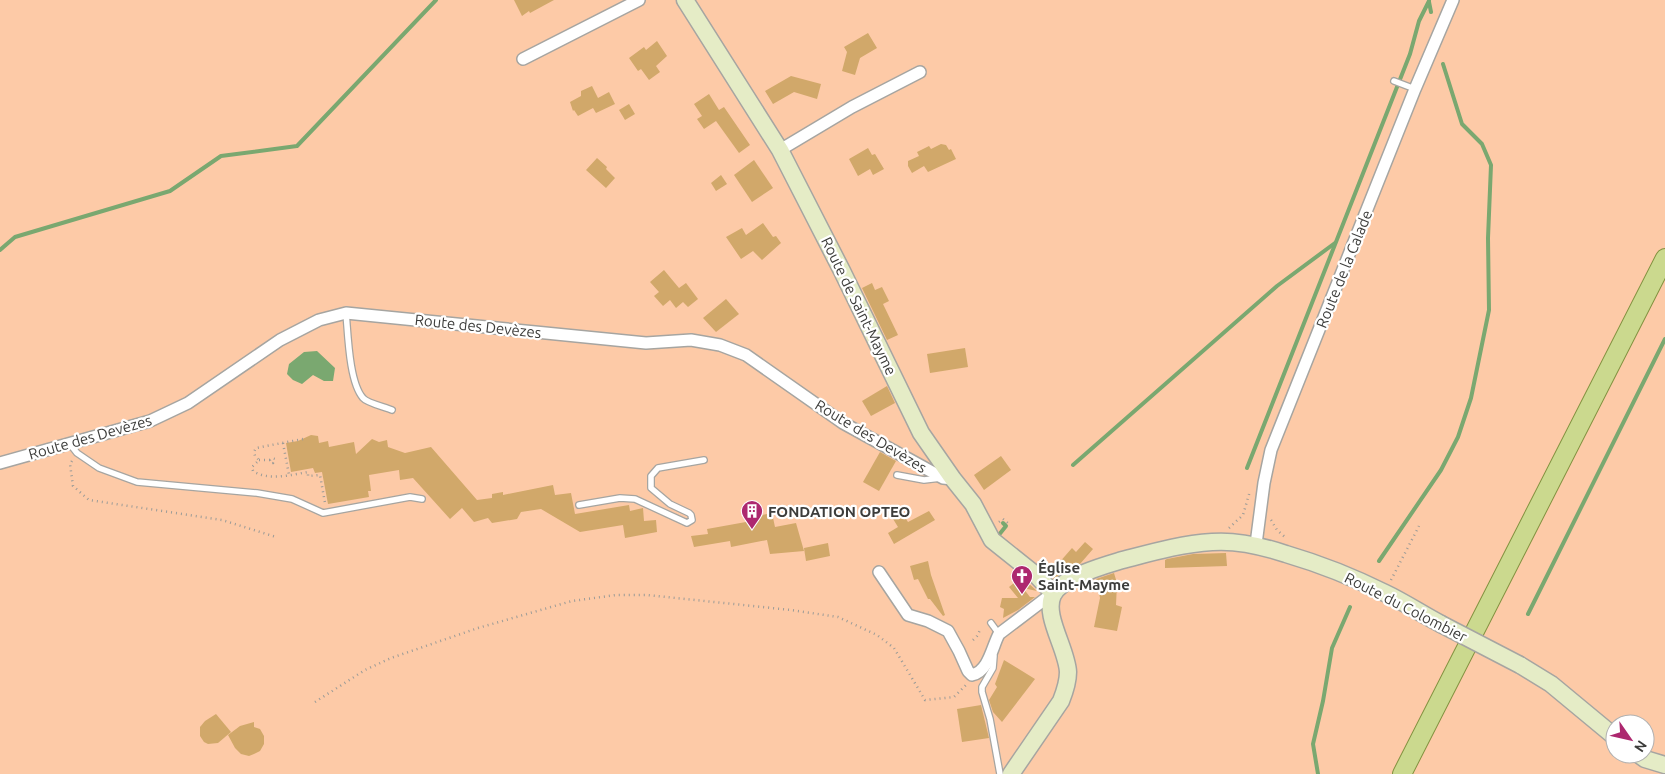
<svg xmlns="http://www.w3.org/2000/svg" width="1665" height="774" font-family="Ubuntu,sans-serif">
<rect width="100%" height="100%" fill="#edece7"/>
<path fill="#fdcaa7" fill-rule="evenodd" d="M0,0H1665V774H0ZM1615,724H1645V754H1615Z"/>
<path fill="#7aa870" d="M317,351L335,368L333,381H324L313,375L302,384L293,380L287,374L289,364L304,352Z"/>
<g fill="none" stroke-linecap="round" stroke-linejoin="round">
<g stroke="#7aa870" stroke-width="4">
<path d="M1429,2L1431,12"/>
<path d="M0,250L15,237L170,191L221,156L297,146L436,0"/>
<path d="M1073,465L1277,286L1335,243"/>
<path d="M1247,468L1410,54L1419,21L1429,1"/>
<path d="M998,536L1006,526L1003,523"/>
<path d="M1379,561L1441,470L1458,437L1471,398L1489,310L1488,238L1491,165L1482,144L1462,124L1443,64"/>
<path d="M1528,614L1665,339"/>
<path d="M1318,774L1313,744L1323,701L1332,648L1350,607"/>
</g>
</g>
<g fill="#d1a86a">
<path d="M514,0H554L530,13L529,11L522,16Z"/>
<path d="M868,33L877,48L860,58L855,75L842,71L847,52L844,47Z"/>
<path d="M657,41L667,56L656,66L660,72L649,80L641,69L638,71L629,58L644,47L646,50Z"/>
<path d="M791,76L821,84L817,99L794,92L773,104L765,91Z"/>
<path d="M592,86L598,98L609,92L615,104L596,113L593,108L578,116L574,110L573,111L570,102L581,96V91Z"/>
<path d="M709,94L719,110L724,107L750,145L739,153L716,121L704,129L697,119L702,116L694,104Z"/>
<path d="M629,104L635,114L625,120L619,110Z"/>
<path d="M941,144L946,145L949,150L951,149L956,159L928,172L924,166L912,173L908,166V161L919,156L917,152L929,146L931,149Z"/>
<path d="M868,148L872,155L875,154L884,169L873,175L870,169L858,176L849,159Z"/>
<path d="M597,158L607,167L606,169L615,178L606,188L586,170Z"/>
<path d="M754,160L773,188L752,202L734,175Z"/>
<path d="M721,175L727,184L716,191L711,183Z"/>
<path d="M763,223L773,237L776,236L781,243L762,260L753,251L741,259L726,237L742,228L746,235Z"/>
<path d="M664,270L679,288L686,283L698,299L688,307L683,302L676,308L670,300L663,306L654,296L659,292L650,282Z"/>
<path d="M872,283L875,290L882,287L889,301L883,304L898,335L887,340L862,288Z"/>
<path d="M726,299L739,314L716,332L703,318Z"/>
<path d="M965,348L968,367L930,373L927,354Z"/>
<path d="M887,386L895,403L871,416L862,401Z"/>
<path d="M311,435L318,436L319,443L328,441L329,447L354,442L356,454L372,439L379,442L387,440L388,447L405,453L431,447L477,500L492,498V494L503,492V495L553,485L555,495L571,493L575,514L629,505L630,511L643,508L644,521L656,520L657,532L625,538L623,525L580,532L541,509L521,512L517,519L492,523L488,518L474,522L462,508L450,519L413,478L400,480L399,470L369,475L371,491H368L369,497L328,504L322,472L315,473L313,468L291,472L286,443L298,441Z"/>
<path d="M880,452L896,461L879,491L863,482Z"/>
<path d="M1001,456L1011,470L984,490L974,475Z"/>
<path d="M899,508L908,522L929,511L935,520L894,544L888,533L898,527L890,514Z"/>
<path d="M772,513L775,527L796,523L804,551L770,554L767,540L731,547L730,541L694,547L691,536L708,534L707,529L757,520V517L762,516V515Z"/>
<path d="M1085,542L1093,549L1080,564L1068,569L1054,579L1053,578L1062,567L1058,564L1072,548L1076,552Z"/>
<path d="M828,543L830,556L806,561L804,548Z"/>
<path d="M1226,553L1227,566L1165,568V560L1167,559L1193,554Z"/>
<path d="M928,561L931,575L945,615L943,616L930,599H928L918,579L914,580L910,566Z"/>
<path d="M1014,572L1017,573L1037,591L1023,588L1030,597H1035L1018,610L1003,618L1004,609L1000,607L1002,598H1018L1009,587L1019,579Z"/>
<path d="M1114,573L1117,583L1116,605L1122,607L1117,631L1094,627L1100,598L1096,579Z"/>
<path d="M1004,660L1035,679L1002,722L993,712L989,700L997,687L995,684Z"/>
<path d="M981,705L989,738L962,742L957,709Z"/>
<path d="M216,714L231,732L218,743L208,744L204,742L200,736V727L205,721Z"/>
<path d="M254,722V727L260,729L264,736V744L260,751L254,754L249,756L241,754L235,748L228,735L240,726Z"/>
</g>
<g fill="none" stroke-linecap="round" stroke-linejoin="round">
<g stroke="#a6a5a1" stroke-width="8">
<g id="lane">
<path d="M1394,81L1415,89"/>
<path d="M346,313C348,334 349,382 363,398C367,403 385,407 392,410"/>
<path d="M70,444L77,453L99,468L137,482L257,493L292,499L323,513L410,497L422,499"/>
<path d="M897,475L924,480L941,478"/>
<path d="M579,505L620,498L635,499L687,523L692,520L691,515L689,513L670,504L651,488V476L658,468L704,460"/>
<path d="M991,623L999,634"/>
<path d="M994,656L993,668L982,687V692L990,719L1000,774"/>
</g>
</g>
<g stroke="#a6a5a1" stroke-width="14">
<g id="street">
<path d="M523,59L639,0"/>
<path d="M780,150L852,107L920,72"/>
<path d="M0,463L150,421L188,403L280,340L319,320L346,313L646,343L691,340L720,345L746,355L843,423L943,478L953,479"/>
<path d="M1256,544L1264,483L1271,450L1415,89L1453,0"/>
<path d="M879,572L908,615L928,621L948,631L959,651L968,671L972,675C989,671 992,647 999,634L1053,593"/>
</g>
</g>
<g stroke="#a6a5a1" stroke-width="19">
<g id="secondary">
<path d="M685,0L780,150L842,271L921,433L953,479L973,504L992,540L1037,576L1053,593"/>
<path d="M1520,665L1551,684L1615,737"/>
<path d="M1638,754L1645,759L1665,765"/>
<path d="M1011,774L1061,701C1065,691 1068,682 1068,672C1067,649 1043,615 1053,595C1061,578 1102,566 1119,561C1150,553 1180,544 1212,542C1237,540 1262,546 1286,554C1320,564 1353,577 1385,593C1404,602 1422,614 1441,624"/>
</g>
</g>
<g stroke="#839240" stroke-width="20">
<path id="primary" d="M1402,774L1665,258"/>
</g>
<g stroke="#9b9b97" stroke-width="2.5" stroke-dasharray="1 4" stroke-linecap="butt">
<path d="M303,439L256,448L254,452L255,456L259,460L252,467L253,471C268,481 291,475 308,472V476L320,475L325,503"/>
<path d="M283,443L289,475"/>
<path d="M259,460H270L273,463L275,459L272,458L270,460"/>
<path d="M72,461L70,464L73,486L89,500L222,520L276,537"/>
<path d="M1271,520L1277,530L1286,538"/>
<path d="M999,522L1003,519L1009,524"/>
<path d="M1229,528L1243,515L1250,491"/>
<path d="M1391,580L1419,526"/>
<path d="M973,640L977,636L980,630"/>
<path d="M315,702L365,670L391,658L478,628L572,601L616,595H647L791,610L838,617L877,635L894,648L925,700L954,697L966,685"/>
</g>
<use href="#lane" stroke="#fff" stroke-width="5.5"/>
<use href="#street" stroke="#fff" stroke-width="11"/>
<use href="#secondary" stroke="#e5ecc6" stroke-width="16"/>
<use href="#primary" stroke="#cbd98e" stroke-width="18"/>
<g stroke="#a6a5a1" stroke-width="19" stroke-linecap="butt">
<path id="secondary-bridge" d="M1441,624L1520,665"/>
</g>
<use href="#secondary-bridge" stroke="#e5ecc6" stroke-width="16"/>
</g>
<defs>
<g id="building-pin" transform="scale(1.125)"><path d="M0 17L-7.5 6A9.5 9.5 0 1 1 7.5 6Z" fill="#ad286f" stroke="#fff"/><path d="M-4-6H4V6H1V3H-1V6H-4ZM-2.5-4.3h1.7v1.8h-1.7ZM.8-4.3h1.7v1.8H.8ZM-2.5-1h1.7V.8h-1.7ZM.8-1h1.7V.8H.8Z" fill="#fff"/></g>
<g id="church-pin" transform="scale(1.125)"><path d="M0 17L-7.5 6A9.5 9.5 0 1 1 7.5 6Z" fill="#ad286f" stroke="#fff"/><path d="M-1.2-6h2.4v3.5h3.3v2.4h-3.3V6h-2.4V-.1h-3.3v-2.4h3.3Z" fill="#fff"/></g>
</defs>
<g fill-rule="evenodd">
<use href="#building-pin" x="752" y="511"/>
<use href="#church-pin" x="1022" y="576"/>
</g>
<g text-anchor="middle" dominant-baseline="central" stroke-width="4.5" stroke-linejoin="round" paint-order="stroke">
<g font-size="15" fill="#3d3d3b" stroke="#fff">
<text transform="translate(1344 269) rotate(-68)">Route de la Calade</text>
<text transform="translate(859 306) rotate(64)">Route de Saint-Mayme</text>
<text transform="translate(478 326) rotate(6)">Route des Devèzes</text>
<text transform="translate(871 436) rotate(31)">Route des Devèzes</text>
<text transform="translate(90 437) rotate(-16)">Route des Devèzes</text>
<text transform="translate(1406 607) rotate(27)">Route du Colombier</text>
</g>
<g font-size="15" font-weight="bold" fill="#3d3d3b" stroke="#fff" text-anchor="start">
<text x="768" y="511">FONDATION OPTEO</text>
<text x="1038" y="567">Église<tspan x="1038" dy="17">Saint-Mayme</tspan></text>
</g>
</g>
<g transform="translate(1630 739) rotate(124)"><circle r="24" fill="#ffffff" stroke="#b1b1b1"/>
<path d="M0-4L9 19L0 12L-9 19Z" fill="#ad286f"/>
<text y="-8" font-size="14" font-weight="bold" text-anchor="middle" fill="#3d3d3b">N</text>
</g>
</svg>
